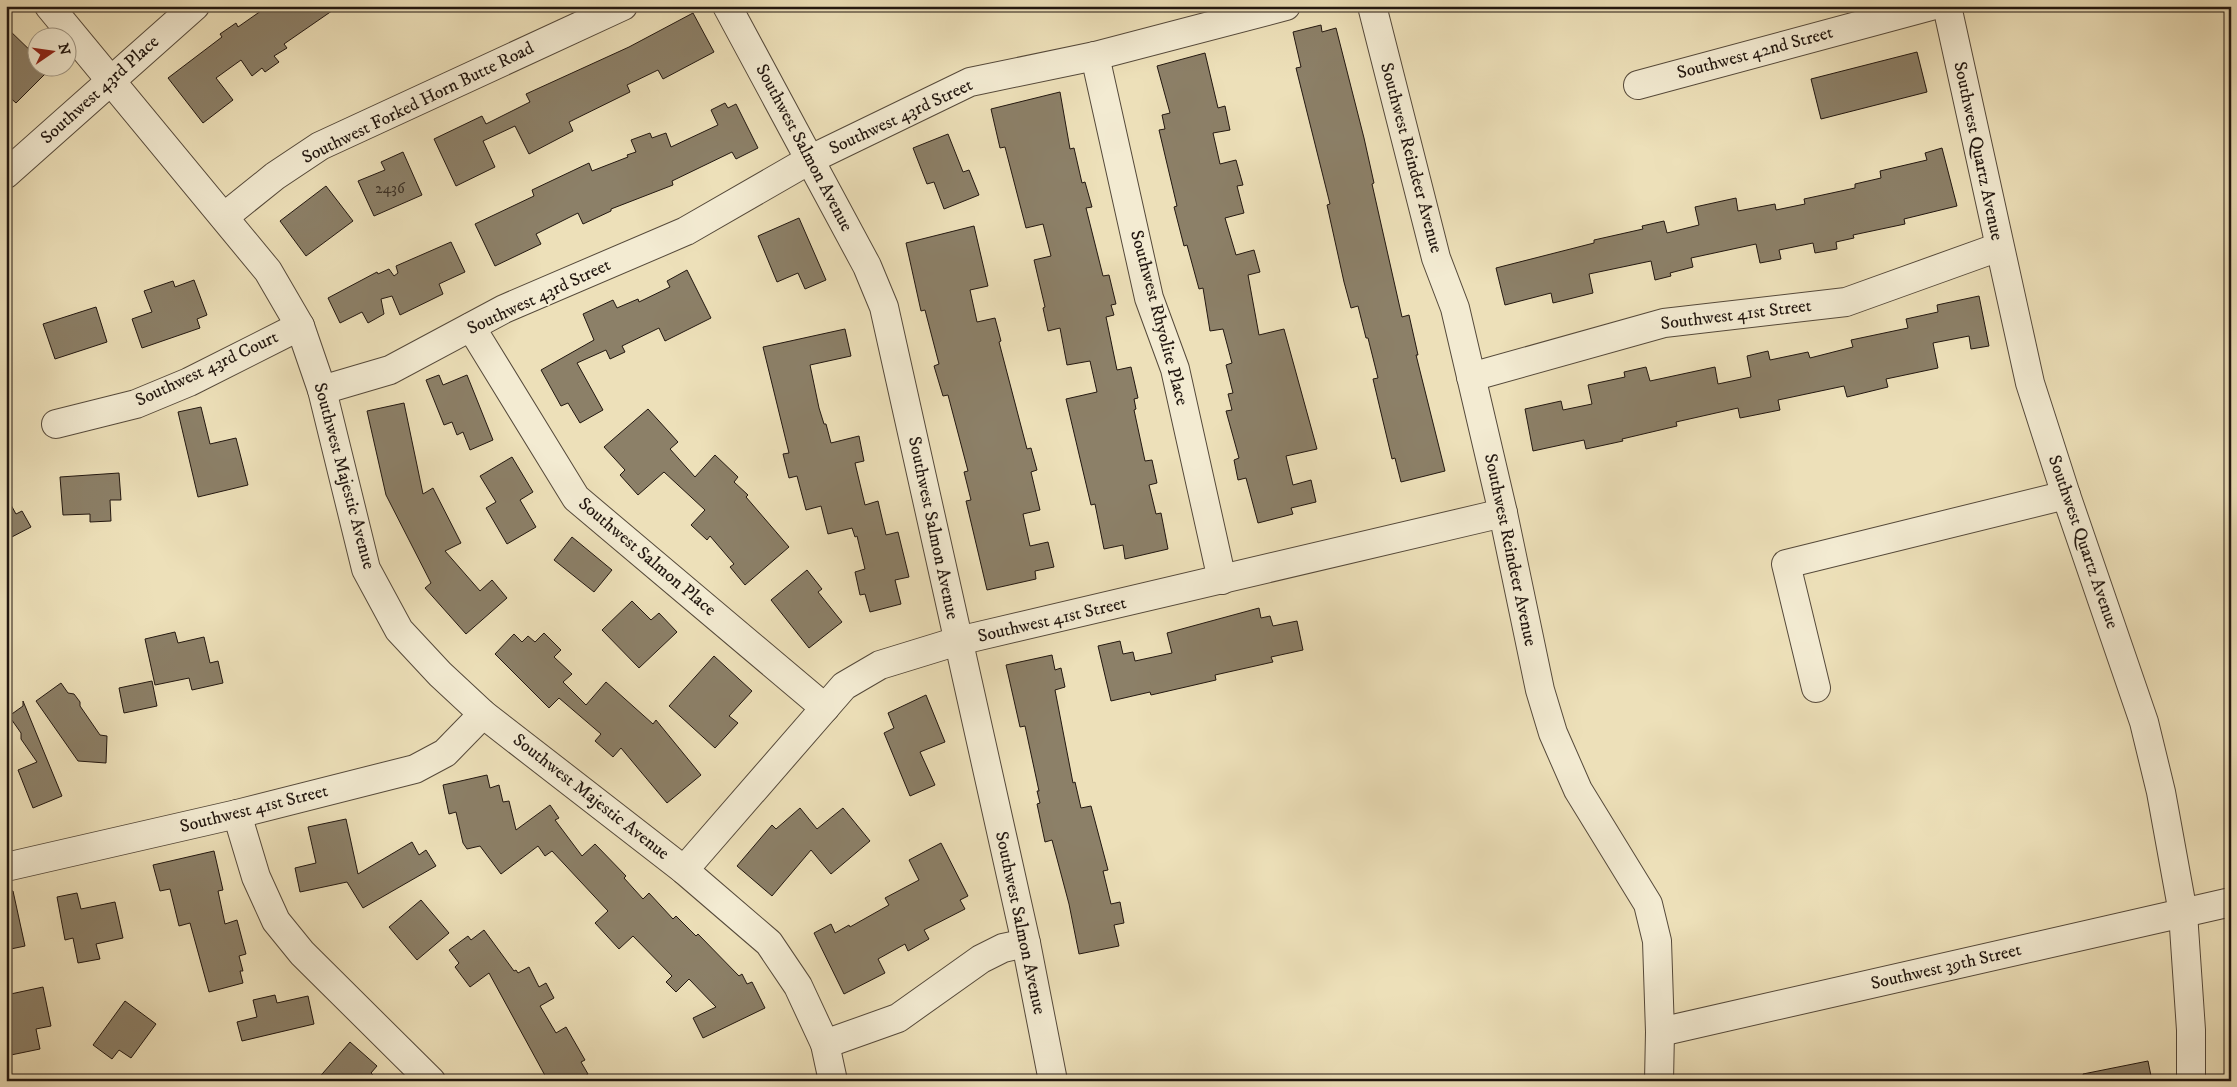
<svg xmlns="http://www.w3.org/2000/svg" width="2237" height="1087" font-family="'IM FELL DW Pica',serif">
<rect width="100%" height="100%" fill="#ede0b9"/>
<filter id="stains"><feTurbulence type="fractalNoise" baseFrequency=".004" numOctaves="4"/><feColorMatrix values="0 0 0 0 .2 0 0 0 0 .09 0 0 0 0 .02 0 0 0 .5 -.17"/></filter>
<radialGradient id="worn" r=".72"><stop offset=".6" stop-color="#630" stop-opacity="0"/><stop offset="1" stop-color="#630" stop-opacity=".3"/></radialGradient>
<g fill="#8c8068" stroke="#221710">
<path d="M268,6H339L284,44L287,48L274,56L279,62L265,72L262,68L252,76L241,60L216,78L233,100L203,123L168,78L222,37L220,34L236,23L238,27Z"/>
<path d="M693,13L714,52L663,79L658,70L627,85L630,92L569,122L573,131L529,154L515,126L483,141L495,167L456,186L434,139L482,116L486,124L530,102L526,94L629,47Z"/>
<path d="M1321,25L1322,32L1336,28L1364,138L1374,183L1372,184L1402,317L1409,315L1418,355H1416L1445,471L1401,482L1395,458L1392,459L1373,379L1378,378L1368,338H1366L1358,306L1351,308L1344,282L1327,205L1330,204L1296,68L1301,67L1293,32Z"/>
<path d="M6,27L38,58V68H51L16,103L6,94Z"/>
<path d="M1917,52L1927,92L1821,119L1811,79Z"/>
<path d="M1205,53L1218,108L1225,106L1230,130L1213,133L1220,164L1236,160L1243,185L1237,186L1244,213L1225,218L1236,255L1254,250L1260,272L1248,275L1259,335L1284,329L1317,449L1286,456L1293,485L1311,480L1316,502L1291,508L1293,514L1258,523L1246,478L1238,480L1234,460L1239,458L1226,411L1232,410L1228,394L1233,393L1226,365L1232,363L1223,329L1210,331L1203,288L1199,289L1187,245L1184,246L1174,207L1177,206L1159,130L1165,129L1162,115L1170,113L1157,66Z"/>
<path d="M1060,92L1070,149L1074,148L1082,183L1085,182L1092,207L1086,208L1103,276L1109,275L1116,304L1111,305L1114,315L1106,317L1117,370L1131,367L1138,398L1134,399L1136,409L1134,410L1145,461L1152,460L1157,483L1149,485L1156,514L1161,513L1168,549L1125,559L1123,545L1104,549L1095,504L1091,505L1066,399L1097,392L1090,361L1067,365L1060,328L1048,331L1043,308L1045,307L1034,260L1051,256L1043,224L1026,228L1005,147L1000,148L991,109Z"/>
<path d="M725,103L728,108L736,104L758,148L736,159L732,152L672,181L673,185L611,209V211L583,224L578,213L536,234L541,244L495,266L475,224L534,196L532,190L589,163L592,171L628,157L627,155L636,152L631,140L650,133L652,138L666,133L671,147L718,125L711,110Z"/>
<path d="M948,134L963,172L969,170L979,195L944,209L934,182L927,184L913,148Z"/>
<path d="M1942,148L1957,206L1904,219L1905,224L1853,235L1854,238L1836,242L1837,249L1815,253L1813,243L1779,250L1781,259L1760,263L1756,244L1691,258L1693,267L1670,273L1671,276L1655,280L1651,261L1589,274L1593,293L1553,303L1551,293L1505,305L1496,268L1594,243V240L1643,229L1642,226L1664,221L1667,233L1699,225L1695,207L1736,198L1738,211L1775,204L1776,210L1805,204L1804,199L1855,188V184L1881,178L1880,171L1927,160L1925,153Z"/>
<path d="M403,152L422,195L374,216L358,181L385,170L381,162Z"/>
<path d="M326,186L353,221L306,256L280,221Z"/>
<path d="M799,218L826,280L805,289L798,273L777,282L758,236Z"/>
<path d="M974,226L988,286L970,290L977,322L995,318L1001,341L999,342L1027,449L1031,448L1037,470L1031,472L1040,510L1023,514L1030,546L1048,542L1054,567L1035,571L1036,579L987,590L966,501L971,500L964,472L968,471L948,395L943,396L934,366L939,364L925,310L921,311L906,243Z"/>
<path d="M451,242L465,272L439,284L443,294L400,315L392,296L381,299L384,314L368,323L362,312L340,323L328,298L377,272L378,274L389,269L394,276L398,273L396,266Z"/>
<path d="M687,270L711,318L665,341L659,328L622,346L625,352L610,359L606,350L577,363L603,410L580,423L568,403L561,406L541,370L594,340L583,314L613,300L617,308L638,299L639,302L670,287L667,281Z"/>
<path d="M194,280L207,315L197,319L200,328L142,348L132,319L152,312L144,291L173,281L175,287Z"/>
<path d="M1979,296L1989,346L1971,349L1969,336L1933,343L1938,368L1886,379L1888,387L1847,397L1844,386L1778,400L1780,410L1740,418L1738,408L1676,422L1677,426L1622,439L1623,441L1586,449L1584,440L1533,451L1525,409L1561,401L1563,410L1592,404L1588,385L1625,377L1624,372L1646,367L1650,381L1715,367L1718,384L1751,377L1747,356L1768,351L1770,360L1808,352L1810,358L1853,347L1851,340L1908,328L1906,319L1938,312L1937,305Z"/>
<path d="M96,307L107,342L55,359L43,324Z"/>
<path d="M845,329L851,356L810,365L819,408L824,424H826L831,443L859,436L864,461L855,463L865,505L878,501L886,535L898,532L909,577L895,580L901,604L870,612L865,594L860,595L855,572L865,569L857,536L855,537L852,528L828,534L821,506L806,510L797,476L789,478L783,454L789,453L763,347Z"/>
<path d="M439,375L443,385L467,375L493,440L470,450L463,432L457,435L452,422L444,425L426,380Z"/>
<path d="M404,403L423,494L433,488L461,543L445,551L480,591L492,580L507,598L466,634L425,588L431,583L386,495L367,411Z"/>
<path d="M201,407L210,444L236,438L248,485L198,497L178,412Z"/>
<path d="M648,409L678,442L670,449L695,477L715,455L738,477L734,482L748,495L746,497L789,547L745,585L730,567L734,564L710,536L707,540L691,525L705,510L664,472L638,495L620,475L625,470L604,447Z"/>
<path d="M512,457L533,492L520,500L536,527L507,544L486,508L496,502L480,476Z"/>
<path d="M119,473L121,500H110L111,521L90,522V514L63,515L60,477Z"/>
<path d="M6,496L16,514L22,511L31,527L6,540Z"/>
<path d="M572,537L612,570L594,592L554,560Z"/>
<path d="M807,570L822,589L818,592L842,622L809,648L771,600Z"/>
<path d="M632,601L651,620L659,613L677,632L639,668L602,630Z"/>
<path d="M1259,608L1261,618L1270,616L1273,626L1297,621L1303,650L1271,657L1273,662L1215,675L1216,680L1151,695L1150,692L1111,701L1098,646L1120,641L1123,654L1133,652L1135,661L1172,653L1167,633Z"/>
<path d="M175,632L178,643L204,637L210,663L218,661L223,683L192,690L189,678L155,685L145,639Z"/>
<path d="M544,633L561,650L554,657L572,674L563,682L586,705L606,682L653,724L656,720L701,775L667,803L621,748L613,757L595,741L601,734L559,698L549,708L495,654L514,634L522,642L528,636L535,642Z"/>
<path d="M1052,655L1055,670L1061,668L1065,687L1055,690L1073,783L1075,782L1081,808L1091,806L1108,870L1103,871L1111,904L1120,902L1124,923L1114,925L1119,946L1079,954L1069,904L1052,840L1045,842L1037,804L1040,803L1037,791H1039L1025,726L1020,727L1006,665Z"/>
<path d="M714,656L752,691L729,716L738,723L715,748L669,706Z"/>
<path d="M152,681L157,706L124,713L119,688Z"/>
<path d="M61,683L68,693L74,694L80,702V706L100,735L107,736L106,763L78,761L36,701Z"/>
<path d="M926,695L945,742L920,752L935,785L910,796L884,733L894,728L888,713Z"/>
<path d="M23,701L62,796L33,808L18,770L37,762L21,739V733L9,716L23,706Z"/>
<path d="M487,775L490,788L499,785L503,802L509,801L516,830L550,805L559,818L555,820L582,856L595,844L626,876L624,878L643,899L649,893L673,919L676,916L696,936L698,934L739,976L742,974L747,984L752,982L765,1008L703,1038L693,1018L716,1007L689,979L676,992L666,982L672,976L633,936L619,949L595,923L608,911L552,851L545,856L538,846L501,874L480,846L467,849L463,843L456,812L449,814L443,785Z"/>
<path d="M800,808L817,829L843,808L870,841L831,874L811,850L772,896L737,866L772,825L776,829Z"/>
<path d="M346,819L358,874L412,842L419,855L426,850L436,866L363,908L347,882L300,892L295,868L316,863L308,827Z"/>
<path d="M941,843L968,896L960,900L965,909L924,930L929,939L908,951L905,944L878,959L885,973L844,994L814,933L831,924L835,933L849,925L850,927L889,905L885,898L919,880L909,860Z"/>
<path d="M214,851L223,890L218,891L225,924L237,920L246,954L239,956L243,971H240L243,983L209,992L190,923L179,926L170,889L160,891L153,865Z"/>
<path d="M6,891H13L25,946L6,950Z"/>
<path d="M77,893L81,909L115,902L123,938L96,944L100,959L78,963L73,938L65,940L57,897Z"/>
<path d="M421,900L449,933L417,960L389,927Z"/>
<path d="M484,930L514,971L516,970L518,973L529,967L539,987L546,983L554,998L540,1006L556,1033L566,1027L585,1060L581,1062L588,1074L577,1081H548L489,973L470,987L455,967L459,963L449,950L468,936L471,940Z"/>
<path d="M43,987L51,1026L36,1029L40,1049L6,1056V995Z"/>
<path d="M275,995L277,1003L308,996L314,1024L242,1041L237,1022L257,1017L253,1000Z"/>
<path d="M125,1001L156,1024L131,1058L119,1050L112,1059L93,1045Z"/>
<path d="M350,1042L377,1066L371,1073L379,1081H316Z"/>
<path d="M2148,1061L2152,1081H2084L2083,1074Z"/>
</g>
<g fill="none" stroke-linecap="round" stroke-linejoin="round">
<g stroke="#55493a" stroke-width="30">
<g id="minor">
<path d="M49,6L268,271L300,326L322,390L366,569L399,630L440,674L483,714L684,870L769,943L798,986L825,1044L833,1081"/>
<path d="M727,6L867,266L884,307L1026,943L1053,1081"/>
<path d="M1372,6L1436,258L1455,308L1503,513L1540,690L1553,733L1578,790L1648,904L1657,941L1660,1032L1659,1081"/>
<path d="M1947,6L2030,383L2066,495L2144,722L2161,792L2183,913L2191,1030V1081"/>
<path d="M1095,56L1149,298L1175,369L1222,580"/>
<path d="M1638,85L1931,6"/>
<path d="M6,174L195,6"/>
<path d="M224,217L275,176L320,146L623,6"/>
<path d="M471,327L576,498L825,708"/>
<path d="M1471,377L1664,323L1846,302L1999,247"/>
<path d="M322,390L390,370L504,309L686,231L811,159L970,82L1095,56L1286,6"/>
<path d="M56,424L136,404L189,382L300,326"/>
<path d="M1816,688L1786,564L2066,495"/>
<path d="M237,814L256,877L276,921L302,953L431,1081"/>
<path d="M6,867L237,814L415,769L445,753L483,714"/>
<path d="M684,870L844,686L880,665L958,641L1503,513"/>
<path d="M1660,1032L2231,902"/>
<path d="M825,1044L898,1018L981,959L1003,948L1026,943"/>
</g>
</g>
<use href="#minor" stroke="#f3ebd2" stroke-width="28"/>
</g>
<g text-anchor="middle" dominant-baseline="central" stroke-width="4" stroke-linejoin="round" paint-order="stroke">
<g font-size="15" fill="#3c3126">
<text x="390" y="188">2436</text>
</g>
<g font-size="18" fill="#221710" stroke="#f3ebd2">
<text transform="translate(1755 53) rotate(-15)">Southwest 42nd Street</text>
<text transform="translate(100 90) rotate(-42)">Southwest 43rd Place</text>
<text transform="translate(418 103) rotate(-26)">Southwest Forked Horn Butte Road</text>
<text transform="translate(901 117) rotate(-25)">Southwest 43rd Street</text>
<text transform="translate(804 148) rotate(62)">Southwest Salmon Avenue</text>
<text transform="translate(1978 151) rotate(78)">Southwest Quartz Avenue</text>
<text transform="translate(1411 158) rotate(75)">Southwest Reindeer Avenue</text>
<text transform="translate(539 297) rotate(-25)">Southwest 43rd Street</text>
<text transform="translate(1736 315) rotate(-7)">Southwest 41st Street</text>
<text transform="translate(1159 318) rotate(75)">Southwest Rhyolite Place</text>
<text transform="translate(207 369) rotate(-25)">Southwest 43rd Court</text>
<text transform="translate(344 476) rotate(75)">Southwest Majestic Avenue</text>
<text transform="translate(933 528) rotate(78)">Southwest Salmon Avenue</text>
<text transform="translate(2083 542) rotate(71)">Southwest Quartz Avenue</text>
<text transform="translate(1510 550) rotate(78)">Southwest Reindeer Avenue</text>
<text transform="translate(647 557) rotate(40)">Southwest Salmon Place</text>
<text transform="translate(1052 620) rotate(-13)">Southwest 41st Street</text>
<text transform="translate(591 797) rotate(38)">Southwest Majestic Avenue</text>
<text transform="translate(254 809) rotate(-14)">Southwest 41st Street</text>
<text transform="translate(1020 923) rotate(78)">Southwest Salmon Avenue</text>
<text transform="translate(1946 967) rotate(-13)">Southwest 39th Street</text>
</g>
</g>
<rect width="2237" height="1087" fill="none" stroke="#ede0b9" stroke-width="25"/>
<rect x="8" y="8" width="2222" height="1072" fill="none" stroke="#221710" stroke-width="2.5"/>
<rect x="12" y="12" width="2212" height="1062" fill="none" stroke="#221710"/>
<g transform="translate(52 52) rotate(77)"><circle r="24" fill="#f3ebd2" stroke="#9f9684"/>
<path d="M0-4L9 19L0 12L-9 19Z" fill="#8f2418"/>
<text y="-8" font-size="14" font-weight="bold" text-anchor="middle" fill="#221710">N</text>
</g>
<rect width="100%" height="100%" filter="url(#stains)"/>
<rect width="100%" height="100%" fill="url(#worn)"/>
</svg>
